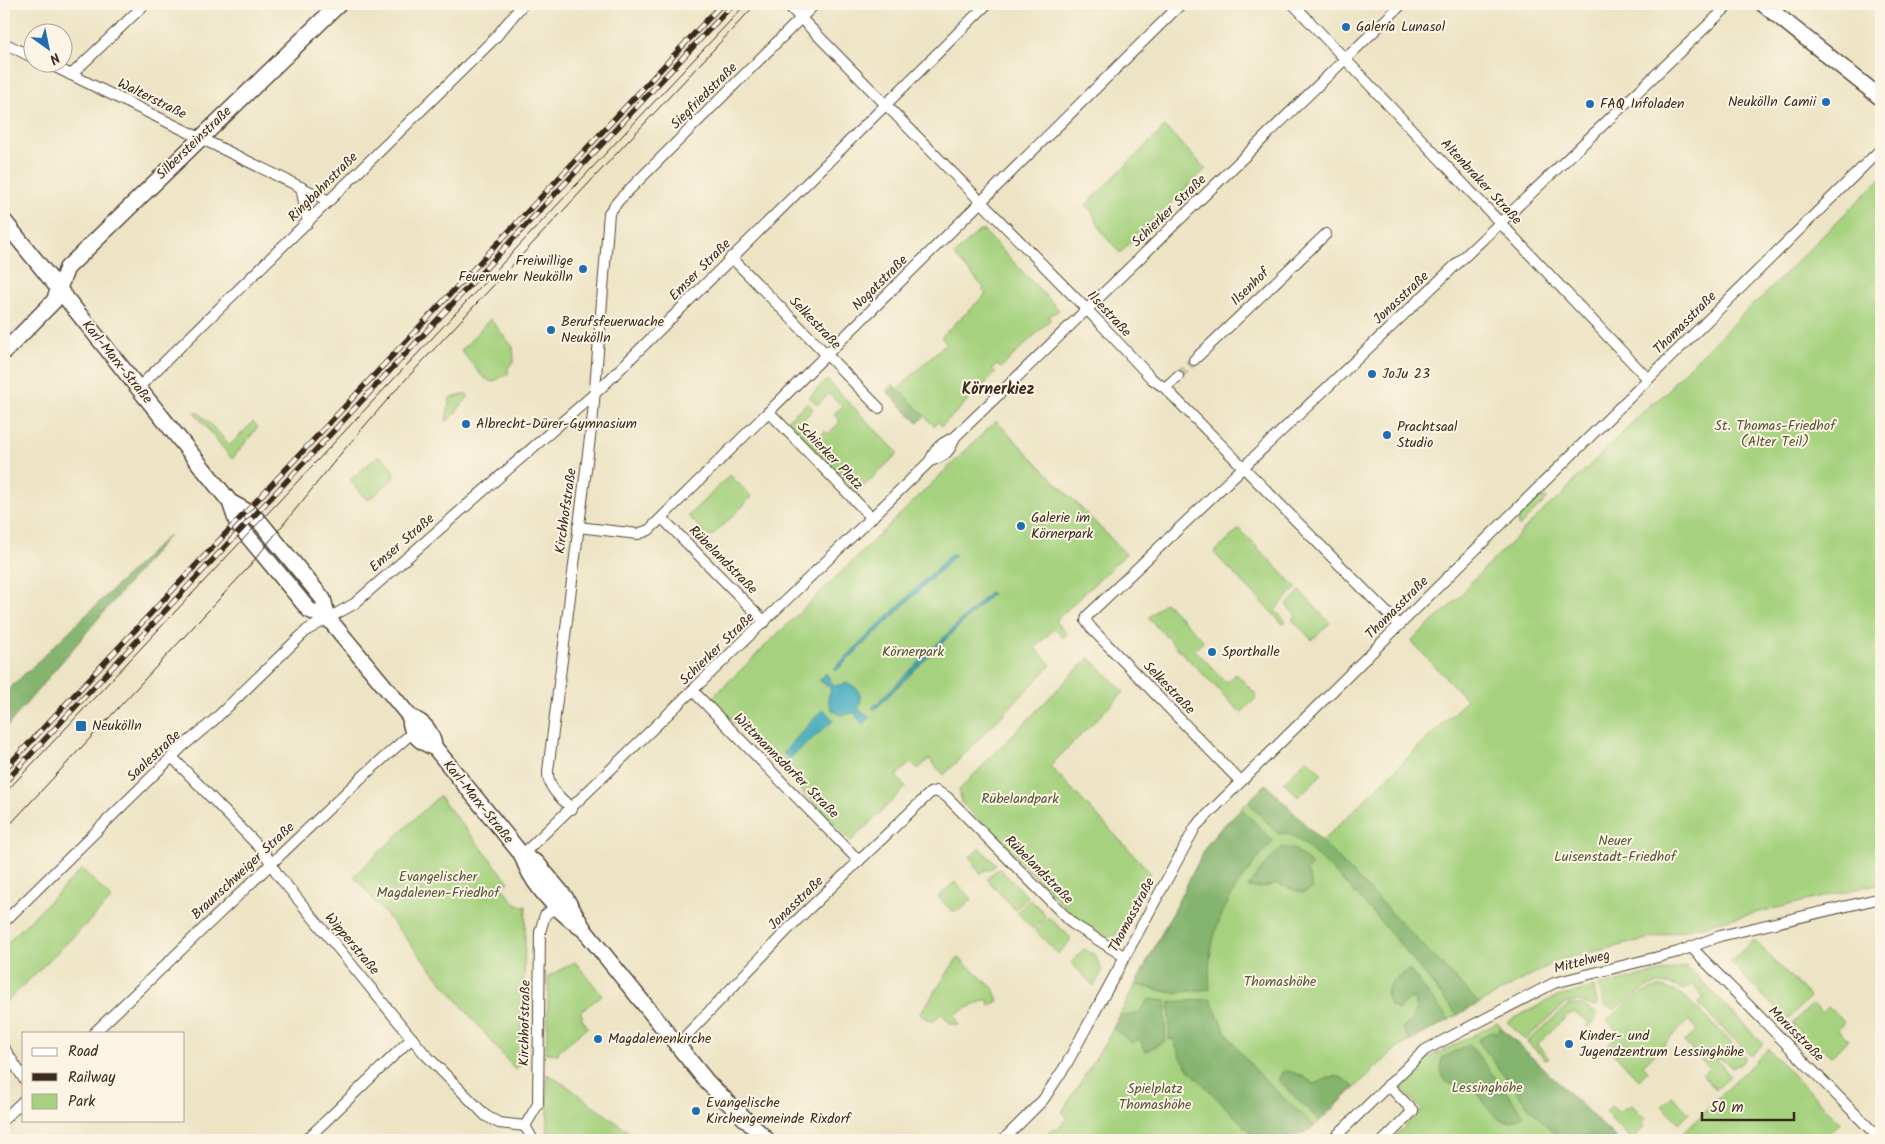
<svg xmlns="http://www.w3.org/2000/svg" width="1885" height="1144" font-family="Kalam,sans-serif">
<rect width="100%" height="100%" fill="#fcf5e5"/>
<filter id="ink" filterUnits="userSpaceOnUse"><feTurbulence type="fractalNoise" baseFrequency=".02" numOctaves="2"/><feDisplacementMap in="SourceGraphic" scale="10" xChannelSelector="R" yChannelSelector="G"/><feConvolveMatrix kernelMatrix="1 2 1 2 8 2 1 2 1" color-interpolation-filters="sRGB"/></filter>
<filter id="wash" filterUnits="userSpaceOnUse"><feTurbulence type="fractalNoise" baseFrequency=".0096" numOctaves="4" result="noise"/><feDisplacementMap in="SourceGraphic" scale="20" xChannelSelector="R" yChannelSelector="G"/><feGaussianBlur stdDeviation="1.12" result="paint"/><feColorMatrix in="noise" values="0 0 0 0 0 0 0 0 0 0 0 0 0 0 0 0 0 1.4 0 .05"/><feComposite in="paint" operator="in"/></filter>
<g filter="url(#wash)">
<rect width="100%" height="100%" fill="#ede4c5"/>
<g fill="#a6d27f" stroke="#707e4e">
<path d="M1165,127L1206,169L1120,253L1104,235L1092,212L1086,205Z"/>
<path d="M1881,178V883L1559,960L1397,1048L1312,1128C1291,1144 1083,1140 1042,1140L1054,1127L1057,1130L1068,1118L1062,1112L1107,1040L1207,845L1220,829L1266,784L1321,842L1467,700L1411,641L1460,597L1471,582L1548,506L1561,497L1573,482L1650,405L1667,393L1674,382L1752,305L1761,299L1774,284Z"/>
<path d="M979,231H984L1059,310L1049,316L1051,319L1001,368L997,365L992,369L996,373L942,426L938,422L934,426L898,389L946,343L941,337L986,294L982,290L984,288L954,255Z"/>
<path d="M490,319L513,347L514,362L508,367V374L492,382L483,377L461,351Z"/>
<path d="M827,380L898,453L857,493L786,421L807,403L813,409L801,422L817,439L825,431L828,434L840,422L834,414L842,406L829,394L817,405L809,397Z"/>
<path d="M467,394L469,396L450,419L446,421L450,398Z"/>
<path d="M194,412L199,413L230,445L253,422L258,427L232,459Z"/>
<path d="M996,421L1126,554L1055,621L1067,634L1063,638L1054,629L1035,648L1051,665L944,775L929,759L918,769L911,762L896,776L906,787L851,841L711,699Z"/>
<path d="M378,456C385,458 394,469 395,477L370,499H366L352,483L351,479Z"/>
<path d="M730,475L752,497L710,538L688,516Z"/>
<path d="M1536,497L1548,498L1519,527L1517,516Z"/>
<path d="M1239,529L1297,588L1275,610L1286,621L1283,624L1214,553Z"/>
<path d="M1300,591L1330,623L1312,640L1292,620L1296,615L1286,605Z"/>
<path d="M1165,602L1204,641L1195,650L1226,682L1236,674L1258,696L1241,713L1148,618Z"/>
<path d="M1089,657L1124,692L1050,766L1150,872L1118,934L1105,938L1077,919L962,803L959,790Z"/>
<path d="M1307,759L1322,774L1298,797L1284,782Z"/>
<path d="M439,796L509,882L502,888L517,905L526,906L521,1066H516V1071L354,876Z"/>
<path d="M979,848L996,864L989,871L986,869L981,874L973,865L975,862L970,857Z"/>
<path d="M999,868L1028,897L1015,910L987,879Z"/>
<path d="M82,869L112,899L4,1004V946Z"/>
<path d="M955,882L972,899L960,910L952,911L938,897Z"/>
<path d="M1030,899L1046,915L1033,929L1017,912Z"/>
<path d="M1048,917L1070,937V941L1058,954L1035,930Z"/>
<path d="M1754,940L1810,997L1787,1020L1730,962Z"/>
<path d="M1084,949L1095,955L1102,971L1094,986L1071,963Z"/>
<path d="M958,957L993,988L998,1001L990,1005L987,999L955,1014L959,1025L951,1024L941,1013L933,1022L920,1014Z"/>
<path d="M575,962L602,995L580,1012L583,1016L581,1018L588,1027L558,1051L559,1054L546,1053L549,976Z"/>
<path d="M1687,966L1763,1044L1751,1056L1698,1004L1704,997L1692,984L1684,990C1651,973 1641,995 1614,1009L1604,1005L1599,986Z"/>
<path d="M1594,987L1597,1003L1595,1007L1579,1001L1565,1004L1525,1040L1507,1022L1553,998Z"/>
<path d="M1663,987L1683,995L1745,1056L1743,1062L1732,1067L1720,1058L1717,1060L1730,1076L1716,1090L1702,1075L1709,1068L1684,1042L1697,1030L1689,1020L1643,1065L1648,1071L1639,1080L1607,1046L1620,1034L1608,1021V1019C1625,1006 1641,989 1663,987Z"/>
<path d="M1813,1004L1822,1013L1828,1007L1844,1022L1838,1029L1848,1039L1832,1056L1823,1048L1820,1051L1792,1024Z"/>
<path d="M1569,1005H1583L1597,1014L1595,1021L1588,1028L1586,1026L1589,1022L1575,1013L1568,1015L1537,1045L1549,1058L1545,1059L1527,1042Z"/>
<path d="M1497,1023L1613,1140H1391L1422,1110L1402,1089L1401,1084L1427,1059Z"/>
<path d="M1768,1049L1840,1123L1822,1140H1676Z"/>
<path d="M547,1074L568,1087L640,1140H548Z"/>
<path d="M1672,1096L1689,1113L1679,1123L1662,1106Z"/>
<path d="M1632,1105L1646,1119L1642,1123L1645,1127L1636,1136L1641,1140H1632L1605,1113L1611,1106L1618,1112Z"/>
</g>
<g fill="#84b46e" stroke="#606f46">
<path d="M893,384L925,416L918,423L886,391Z"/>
<path d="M169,535L4,730V694Z"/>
<path d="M1266,784L1479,1003L1457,1015C1407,953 1357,887 1295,837L1287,833L1278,834L1248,802Z"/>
<path d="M1241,808L1273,841C1234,884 1204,929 1210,989L1173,993L1136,985L1207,845Z"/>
<path d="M1282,847L1296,850L1312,865L1307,871L1313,888L1303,893L1277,884L1258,888L1248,887L1268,861Z"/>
<path d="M1409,969L1449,1020L1410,1041L1402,1028L1412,1021L1417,1007L1412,997L1398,1010L1390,1005L1386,993L1391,983Z"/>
<path d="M1149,999L1166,1001L1165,1041L1146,1051L1139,1039L1132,1043L1113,1028L1120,1015C1134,1018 1142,1011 1149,999Z"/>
<path d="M1211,999C1228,1052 1275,1089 1314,1126C1300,1140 1276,1138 1258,1140L1190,1071L1180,1056L1173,1039L1169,1040L1170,1002Z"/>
<path d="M1501,1028L1618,1140C1602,1140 1583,1143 1567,1140C1546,1136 1492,1060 1478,1040L1493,1030L1495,1033Z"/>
<path d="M1469,1044L1524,1115C1497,1133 1490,1108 1476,1091L1459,1088L1445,1081L1441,1070L1442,1058Z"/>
<path d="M1288,1071L1300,1075L1315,1084C1334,1076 1337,1071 1354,1087L1320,1121L1278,1080L1282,1072Z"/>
</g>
<g fill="#3da9bd" stroke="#3c6a6e">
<path d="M952,553L955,556L836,671L834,669Z"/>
<path d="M990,592L992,594L874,710L872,708Z"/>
<path d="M826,673L834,686L847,683C860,687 864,698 858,709L870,718L863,725L854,713L841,715L831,709L828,698L831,689L819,680Z"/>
<path d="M823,709L834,720L789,759L783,753Z"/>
</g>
</g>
<g filter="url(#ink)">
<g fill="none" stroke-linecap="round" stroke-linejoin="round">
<path stroke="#c9bfa4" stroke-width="10" stroke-dasharray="10 5" stroke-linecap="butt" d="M1178,376L1194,360"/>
<g stroke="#564637" stroke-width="12">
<g id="street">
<path d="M787,4L1100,323L1152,379L1165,388L1399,625"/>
<path d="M1293,4L1648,379"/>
<path d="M4,43L32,57"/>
<path d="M45,62L329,201"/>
<path d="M71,75L145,4"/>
<path d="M301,187L308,223"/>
<path d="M731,257L879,408"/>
<path d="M1194,360L1326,234"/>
<path d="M139,387L495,38L523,4"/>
<path d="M1165,388L1178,376"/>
<path d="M769,412L872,518"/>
<path d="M930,461C936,447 941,443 955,437L1402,4"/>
<path d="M662,518L765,622"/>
<path d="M578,527L638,534L649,530L1181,4"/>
<path d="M693,691L859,861"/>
<path d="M172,757L264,852L278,875L424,1053L486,1116L499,1123L525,1126"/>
<path d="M1240,781L1092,629L1086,621L1087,616L1730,4"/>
<path d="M572,809C561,798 547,788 548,771L593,414L609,213L619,200L815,4"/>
<path d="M522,855L930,461C945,456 950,452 955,437"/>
<path d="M4,922L182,747L213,721L307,630L354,604L601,388L987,4"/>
<path d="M1691,947L1881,1140"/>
<path d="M94,1033L361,778L413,732"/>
<path d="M677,1045L795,922L930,793L936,791L947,797L1073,924L1125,957"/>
<path d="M4,1048L24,1079"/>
<path d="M4,1119L24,1100"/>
<path d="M525,1126L538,1104L540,932L545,915L556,907"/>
<path d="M525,1126L533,1140"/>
<path d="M306,1140L412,1038"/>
<path d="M1003,1140L1043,1100L1066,1065L1196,826L1881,149"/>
<path d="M1332,1140L1425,1050L1554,983L1678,952L1720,936L1881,898"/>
<path d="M1384,1140L1413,1111L1388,1085"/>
</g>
</g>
<g stroke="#564637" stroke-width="18">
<g id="secondary">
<path d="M1763,4L1881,98"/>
<path d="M4,221L230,502L237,523L309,610L328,618"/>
<path d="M4,352L54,301L67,268L339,4"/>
<path d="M230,502L250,513L260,522L323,599L328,618L410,717C426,723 431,732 435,748L522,855L537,863L565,897L585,931L708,1083L767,1140"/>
<path d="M410,717C410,735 420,742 435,748"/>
<path d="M522,855C531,884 556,909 580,927"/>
</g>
</g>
<use href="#street" stroke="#fff" stroke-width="10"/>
<use href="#secondary" stroke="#fff" stroke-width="15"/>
<g stroke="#3b2a1e" stroke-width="1">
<path d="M4,794L746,4"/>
<path d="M4,831L247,569L343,451L394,392L756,4"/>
</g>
<g stroke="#3b2a1e" stroke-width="5.5">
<g id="rail">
<path d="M4,770L722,4"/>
<path d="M4,783L733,4"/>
</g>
</g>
<use href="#rail" stroke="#fcf5e5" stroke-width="4" stroke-dasharray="11" stroke-linecap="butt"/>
</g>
</g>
<g fill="#1f6fb2" stroke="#fcf5e5" stroke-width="2">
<circle cx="1346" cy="27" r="5"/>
<circle cx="1826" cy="102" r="5"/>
<circle cx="1590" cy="104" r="5"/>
<circle cx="583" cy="269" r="5"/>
<circle cx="551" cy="330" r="5"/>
<circle cx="1372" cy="374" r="5"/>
<circle cx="466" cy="424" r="5"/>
<circle cx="1387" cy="435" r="5"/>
<circle cx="1021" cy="526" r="5"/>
<circle cx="1212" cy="652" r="5"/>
<rect x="75" y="720" width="12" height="12" rx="2.5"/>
<circle cx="598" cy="1039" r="5"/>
<circle cx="1569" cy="1044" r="5"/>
<circle cx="696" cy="1111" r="5"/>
</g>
<g text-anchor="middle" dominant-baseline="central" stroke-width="4" stroke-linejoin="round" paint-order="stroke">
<g font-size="14" fill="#3b2a1e" stroke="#fcf5e5" text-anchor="start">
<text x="1356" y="27">Galería Lunasol</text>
<text x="1816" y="102" text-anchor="end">Neukölln Camii</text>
<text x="1600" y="104">FAQ Infoladen</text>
<text x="573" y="261" text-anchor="end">Freiwillige<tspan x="573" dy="16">Feuerwehr Neukölln</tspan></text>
<text x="561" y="322">Berufsfeuerwache<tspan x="561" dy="16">Neukölln</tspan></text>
<text x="1382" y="374">JoJu 23</text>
<text x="476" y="424">Albrecht-Dürer-Gymnasium</text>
<text x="1397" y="427">Prachtsaal<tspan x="1397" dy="16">Studio</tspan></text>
<text x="1031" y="518">Galerie im<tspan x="1031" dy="16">Körnerpark</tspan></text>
<text x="1222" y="652">Sporthalle</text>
<text x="92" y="726">Neukölln</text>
<text x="1579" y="1036">Kinder- und<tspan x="1579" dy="16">Jugendzentrum Lessinghöhe</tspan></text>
<text x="608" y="1039">Magdalenenkirche</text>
<text x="706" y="1103">Evangelische<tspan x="706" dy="16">Kirchengemeinde Rixdorf</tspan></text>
</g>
<g font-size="14" fill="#3b2a1e" stroke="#fcf5e5">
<text transform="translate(704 96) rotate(-45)">Siegfriedstraße</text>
<text transform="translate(152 99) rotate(26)">Walterstraße</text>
<text transform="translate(194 143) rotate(-44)">Silbersteinstraße</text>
<text transform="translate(1481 182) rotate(47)">Altenbraker Straße</text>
<text transform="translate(323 187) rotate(-45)">Ringbahnstraße</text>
<text transform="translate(1169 211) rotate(-44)">Schierker Straße</text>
<text transform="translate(700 270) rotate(-45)">Emser Straße</text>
<text transform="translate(880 283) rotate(-45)">Nogatstraße</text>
<text transform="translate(1250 287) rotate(-44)">Ilsenhof</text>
<text transform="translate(1401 298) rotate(-43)">Jonasstraße</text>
<text transform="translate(1109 314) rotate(47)">Ilsestraße</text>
<text transform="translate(815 323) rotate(46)">Selkestraße</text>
<text transform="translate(1685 323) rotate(-45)">Thomasstraße</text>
<text transform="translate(117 362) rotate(51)">Karl-Marx-Straße</text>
<text transform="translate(830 456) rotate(46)">Schierker Platz</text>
<text transform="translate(566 511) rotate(-82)">Kirchhofstraße</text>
<text transform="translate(402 543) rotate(-41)">Emser Straße</text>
<text transform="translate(723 560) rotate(45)">Rübelandstraße</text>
<text transform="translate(1397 608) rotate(-45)">Thomasstraße</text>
<text transform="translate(717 649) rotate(-44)">Schierker Straße</text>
<text transform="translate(1169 688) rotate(46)">Selkestraße</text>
<text transform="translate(154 756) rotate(-43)">Saalestraße</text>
<text transform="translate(786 766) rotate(45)">Wittmannsdorfer Straße</text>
<text transform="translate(478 802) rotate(51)">Karl-Marx-Straße</text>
<text transform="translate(1039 870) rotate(45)">Rübelandstraße</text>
<text transform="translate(243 871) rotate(-43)">Braunschweiger Straße</text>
<text transform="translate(796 903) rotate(-44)">Jonasstraße</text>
<text transform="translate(1132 915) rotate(-62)">Thomasstraße</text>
<text transform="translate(352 944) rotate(50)">Wipperstraße</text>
<text transform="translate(1582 962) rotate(-15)">Mittelweg</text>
<text transform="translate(525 1023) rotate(-89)">Kirchhofstraße</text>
<text transform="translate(1796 1034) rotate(45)">Morusstraße</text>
</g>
<g font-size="14" fill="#565436" stroke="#fcf5e5">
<text x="1775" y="426">St. Thomas-Friedhof<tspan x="1775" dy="16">(Alter Teil)</tspan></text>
<text x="913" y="652">Körnerpark</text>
<text x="1020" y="799">Rübelandpark</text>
<text x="1615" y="841">Neuer<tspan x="1615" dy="16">Luisenstadt-Friedhof</tspan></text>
<text x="438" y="877">Evangelischer<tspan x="438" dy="16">Magdalenen-Friedhof</tspan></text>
<text x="1280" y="982">Thomashöhe</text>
<text x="1487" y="1088">Lessinghöhe</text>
<text x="1155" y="1089">Spielplatz<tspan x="1155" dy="16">Thomashöhe</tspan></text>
</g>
<g font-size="16" font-weight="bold" fill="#3b2a1e" stroke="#fcf5e5">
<text x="998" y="389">Körnerkiez</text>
</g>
</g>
<rect width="1885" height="1144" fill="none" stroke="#fcf5e5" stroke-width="20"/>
<rect x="22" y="1032" width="162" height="90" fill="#fcf5e5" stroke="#afa495"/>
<rect x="32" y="1048" width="25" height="8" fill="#ffffff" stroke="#afa495"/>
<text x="68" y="1056" font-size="15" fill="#3b2a1e">Road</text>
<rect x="32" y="1073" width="25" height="8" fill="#3b2a1e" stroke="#afa495"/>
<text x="68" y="1082" font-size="15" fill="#3b2a1e">Railway</text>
<rect x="32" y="1094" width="25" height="15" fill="#a6d27f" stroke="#afa495"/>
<text x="68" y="1106" font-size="15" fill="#3b2a1e">Park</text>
<g transform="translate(48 48) rotate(147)"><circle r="24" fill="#fcf5e5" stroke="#afa495"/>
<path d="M0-4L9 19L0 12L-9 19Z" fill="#1f6fb2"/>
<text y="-8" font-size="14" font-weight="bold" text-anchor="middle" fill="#3b2a1e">N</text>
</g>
<path d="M1702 1112v8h92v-8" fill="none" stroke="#3b2a1e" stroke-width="2.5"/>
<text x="1710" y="1112" font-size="15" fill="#3b2a1e" stroke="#fcf5e5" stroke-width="4" paint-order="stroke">50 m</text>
</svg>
